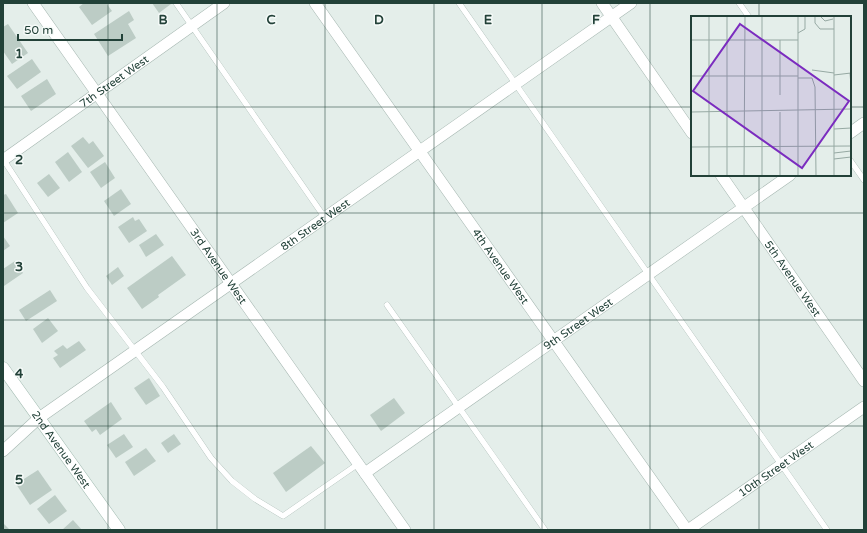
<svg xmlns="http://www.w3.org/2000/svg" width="867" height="533" font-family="'Varela Round',sans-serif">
<rect width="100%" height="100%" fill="#e4eeea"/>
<g fill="#bcccc5">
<path d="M84,3H106L112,11L92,25L79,7Z"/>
<path d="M152,3H170L171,4L159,13Z"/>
<path d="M129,11L134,20L128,24L136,38L108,56L94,34Z"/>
<path d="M8,24L28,53L12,64L3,51V27Z"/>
<path d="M32,59L41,72L17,89L7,76Z"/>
<path d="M47,79L56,94L31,111L21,96Z"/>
<path d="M83,137L89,144L93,141L104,156L88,168L71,146Z"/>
<path d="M68,152L82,172L69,182L55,162Z"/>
<path d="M105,162L115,178L101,188L90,172Z"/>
<path d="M49,174L60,188L48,197L37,183Z"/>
<path d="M121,189L131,204L114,216L104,201Z"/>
<path d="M6,194L18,213L3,223V195Z"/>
<path d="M133,217L135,221L139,219L147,231L129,243L118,227Z"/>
<path d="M156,234L164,245L146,257L139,245Z"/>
<path d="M3,236L10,246L3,251Z"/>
<path d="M172,256L186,275L158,295L159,297L142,309L127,288Z"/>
<path d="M15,261L23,273L4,286L3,269Z"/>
<path d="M118,267L124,276L112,285L106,276Z"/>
<path d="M50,290L57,301L26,321L19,310Z"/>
<path d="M48,318L58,331L42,343L33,329Z"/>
<path d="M79,341L86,350L60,368L53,358L58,355L54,351L63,345L67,349Z"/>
<path d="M149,378L160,396L146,405L134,388Z"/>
<path d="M394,398L405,413L381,431L370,415Z"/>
<path d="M111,402L122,419L100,435L96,429L92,432L84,421Z"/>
<path d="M124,434L133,447L116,458L107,445Z"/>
<path d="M174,434L181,444L168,453L161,443Z"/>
<path d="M311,446L325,463L286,492L273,473Z"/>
<path d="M146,448L156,461L134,476L125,462Z"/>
<path d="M38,470L52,490L30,505L16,484Z"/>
<path d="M55,495L67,511L49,524L37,509Z"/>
<path d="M73,520L82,530H62Z"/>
<path d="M3,523L9,529L8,530H3Z"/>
</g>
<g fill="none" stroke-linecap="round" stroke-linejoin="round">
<g stroke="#a6b7b1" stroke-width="6">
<g id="lane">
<path d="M176,3L325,218"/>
<path d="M459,3L827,530"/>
<path d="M739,3L749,17"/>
<path d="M3,159L87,288L163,387L211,458L232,481L255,499L283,516L358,464"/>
<path d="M850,160L864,180"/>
<path d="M387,305L545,530"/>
</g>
</g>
<g stroke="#a6b7b1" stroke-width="12">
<g id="street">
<path id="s1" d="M33,3L405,530"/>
<path id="s2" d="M315,3L687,530"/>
<path d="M602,3L692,133"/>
<path d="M850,133L864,123"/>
<path id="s3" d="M3,160L224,3"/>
<path id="s4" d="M721,175L864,381"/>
<path id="s5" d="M3,451L39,418L631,3"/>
<path id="s6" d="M365,473L790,175"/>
<path id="s7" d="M688,530L864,407"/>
</g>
</g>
<g stroke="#a2bbb1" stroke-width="13">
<g id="secondary">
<path id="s8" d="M3,368L119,530"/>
</g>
</g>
<use href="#lane" stroke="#fff" stroke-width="5.5"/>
<use href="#street" stroke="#fff" stroke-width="11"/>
<use href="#secondary" stroke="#fff" stroke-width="12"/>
</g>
<path fill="none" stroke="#224138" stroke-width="1" stroke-opacity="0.55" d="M108,3V530M217,3V530M325,3V530M434,3V530M542,3V530M650,3V530M759,3V17M3,107H692M850,107H864M759,175V530M3,213H864M3,320H864M3,426H864"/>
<g text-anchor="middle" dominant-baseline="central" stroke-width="3" stroke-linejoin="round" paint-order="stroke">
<g font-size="11" fill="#224138" stroke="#f5faf8">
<text stroke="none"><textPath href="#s3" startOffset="136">7th Street West</textPath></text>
<text stroke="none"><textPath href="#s5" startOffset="386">8th Street West</textPath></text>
<text stroke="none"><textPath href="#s1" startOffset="322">3rd Avenue West</textPath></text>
<text stroke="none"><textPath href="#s2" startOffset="322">4th Avenue West</textPath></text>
<text stroke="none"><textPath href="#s4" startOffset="126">5th Avenue West</textPath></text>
<text stroke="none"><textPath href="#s6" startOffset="260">9th Street West</textPath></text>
<text stroke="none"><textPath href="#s8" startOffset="100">2nd Avenue West</textPath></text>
<text stroke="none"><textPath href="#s7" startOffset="107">10th Street West</textPath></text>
</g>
</g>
<g transform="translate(691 16)">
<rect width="160" height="160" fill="#e4eeea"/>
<path fill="none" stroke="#96a9a3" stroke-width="1" d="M36,0V160M71,0V160M107,0V160M124,0V7L129,13H143M129,0L134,5L142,3M143,0V160M107,17L114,13V0M0,21V0M0,24H107M89,24V79M0,25V160M121,54L143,57M159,57L160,70M143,59L160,57M0,60H107M107,62H121L124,71L125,160M0,96L160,93M89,96V160M143,113L160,112M0,131L160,130M143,137L160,135M143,143L160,141M18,160V0M53,160L54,0"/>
<path fill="#7b2cbf" fill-opacity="0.15" stroke="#7b2cbf" stroke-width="2" d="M49,8L158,85L111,152L2,75Z"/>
<rect width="160" height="160" fill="none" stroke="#224138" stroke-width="2"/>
</g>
<g font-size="13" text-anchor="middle" font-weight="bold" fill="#224138" stroke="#f5faf8" stroke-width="3" stroke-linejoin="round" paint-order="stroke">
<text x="163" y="24">B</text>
<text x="271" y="24">C</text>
<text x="379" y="24">D</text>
<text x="488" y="24">E</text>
<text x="596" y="24">F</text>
<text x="19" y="58">1</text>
<text x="19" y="164">2</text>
<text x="19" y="271">3</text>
<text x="19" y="378">4</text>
<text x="19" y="484">5</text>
</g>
<rect width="867" height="533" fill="none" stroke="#224138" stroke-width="8"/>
<path d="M18 34v6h104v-6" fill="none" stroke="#224138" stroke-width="2"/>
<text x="24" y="34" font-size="12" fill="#224138" stroke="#f5faf8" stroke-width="3" paint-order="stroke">50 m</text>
</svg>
